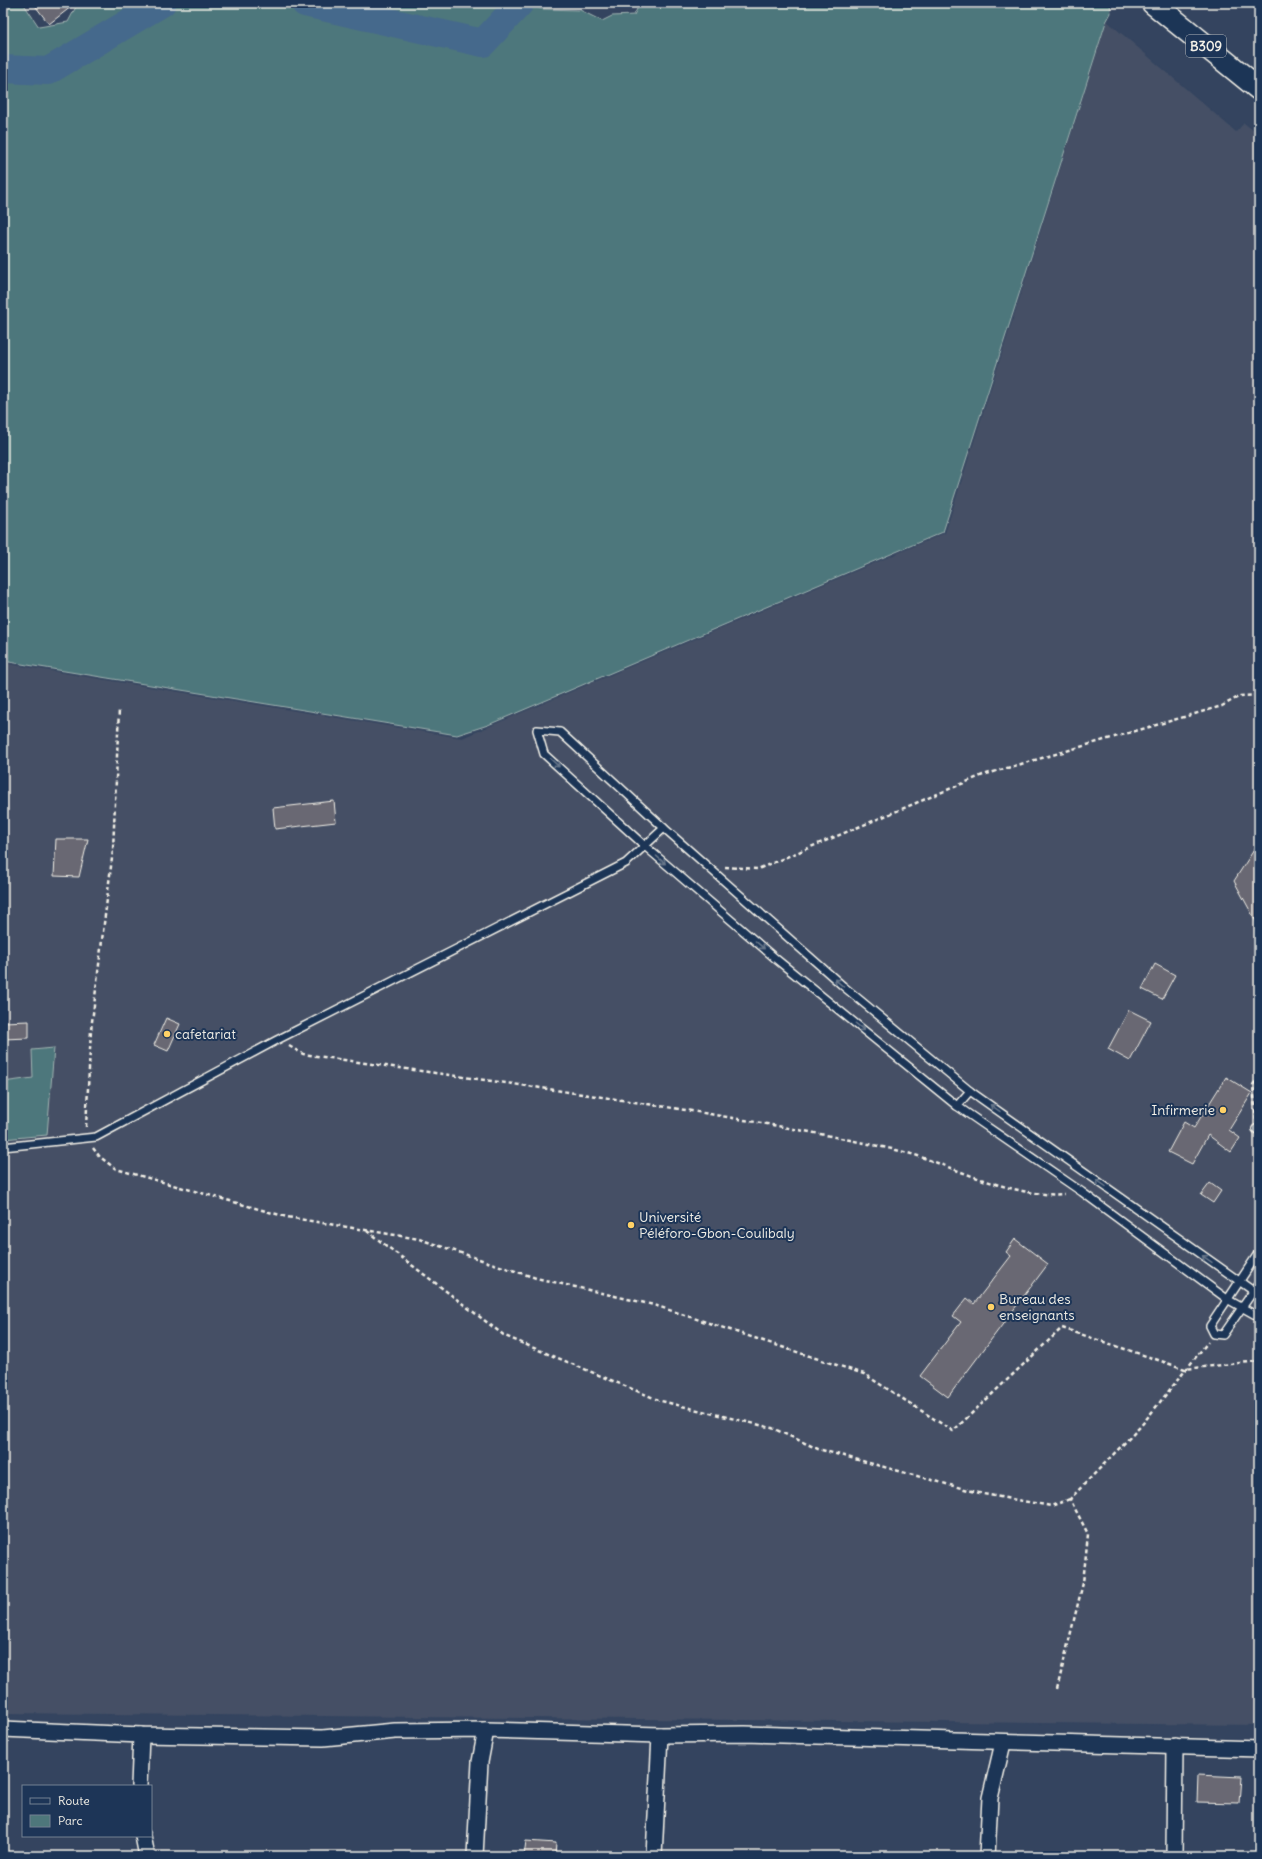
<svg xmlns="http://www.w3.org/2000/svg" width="1262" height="1859" font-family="Delius,sans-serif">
<rect width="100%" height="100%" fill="#34445f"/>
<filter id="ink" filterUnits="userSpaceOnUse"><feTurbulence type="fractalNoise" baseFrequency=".025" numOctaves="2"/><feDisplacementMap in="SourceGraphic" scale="8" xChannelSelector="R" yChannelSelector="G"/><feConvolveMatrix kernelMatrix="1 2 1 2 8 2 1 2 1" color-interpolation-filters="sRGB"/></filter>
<g filter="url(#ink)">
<path fill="#444f65" d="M1107,21L1236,132L1244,123L1259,135V1725L3,1713V663L462,738L945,533Z"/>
<g fill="#4e777b" stroke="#a1b4b2">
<path d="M3,3H23L39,27L68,22L78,3H521L543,9L580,10L602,21L612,16L634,15L640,3H1110L1111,13L1106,22L943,532L488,725L457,735L3,661Z"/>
<path d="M54,1048L47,1135L3,1139V1082L33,1078L32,1050Z"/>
</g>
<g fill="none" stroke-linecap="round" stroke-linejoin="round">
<g stroke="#45698c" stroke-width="28">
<path d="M305,3L483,43L520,3"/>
<path d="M3,69L48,71L162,3"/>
</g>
</g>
<g fill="#696873" stroke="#f4f1e8">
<path d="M33,3H76L49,24Z"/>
<path d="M334,801L336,822L275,829L273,808Z"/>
<path d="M56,839H88L79,877L54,876Z"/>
<path d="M1259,842V927L1234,881Z"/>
<path d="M1155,964L1175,975L1162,999L1142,989Z"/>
<path d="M1129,1010L1151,1021L1130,1061L1108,1049Z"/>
<path d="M166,1018L180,1024L168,1051L154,1045Z"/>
<path d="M29,1021V1038L3,1039V1022Z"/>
<path d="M1226,1077L1252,1093L1229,1130L1240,1138L1231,1152L1208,1135L1192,1164L1168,1152L1184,1122L1194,1128Z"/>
<path d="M1210,1183L1221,1191L1213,1203L1201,1195Z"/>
<path d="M1015,1239L1048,1264L948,1397L920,1376L961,1322L953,1316L967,1298L974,1304L1011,1256L1006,1252Z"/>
<path d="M1198,1775L1241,1777L1239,1803L1197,1802Z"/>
<path d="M526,1841L556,1843L555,1856H524Z"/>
</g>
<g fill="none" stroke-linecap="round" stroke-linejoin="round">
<g stroke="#f4f1e8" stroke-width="10">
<g id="service">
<path d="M957,1106L970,1091"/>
<path d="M1256,1129L1259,1131"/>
<path d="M3,1147L96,1137L277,1040L626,863L664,828"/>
<path d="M1259,1252L1210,1326L1214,1334L1223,1335L1259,1283"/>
<path d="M1259,1295L970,1091L843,986L664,828L560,732L537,730L544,754L646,847L776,959L957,1106L1082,1192L1227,1299L1259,1317"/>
</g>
</g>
<g stroke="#f4f1e8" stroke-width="18">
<g id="minor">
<path d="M3,1729L141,1735L323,1738L395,1731L486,1730L660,1735L745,1734L1259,1749"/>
<path d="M139,1786L141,1735"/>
<path d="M143,1836L147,1856"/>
<path d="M475,1856L480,1762L486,1730"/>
<path d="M654,1856L660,1735"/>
<path d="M987,1856L990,1798L1003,1743"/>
<path d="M1174,1856L1175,1746"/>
</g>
</g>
<g stroke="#f4f1e8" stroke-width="25">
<path id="primary" d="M1153,3L1259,89"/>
</g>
<g stroke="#f4f1e8" stroke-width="2.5" stroke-dasharray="4 3" stroke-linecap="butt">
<path d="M725,867L758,869L983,775L1222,706L1240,696L1259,695"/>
<path d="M289,1046L303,1054C485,1081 669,1103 850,1140C872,1145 896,1149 918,1156C962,1171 1017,1198 1064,1194"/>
<path d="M1256,1120L1253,1085L1259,1076"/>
<path d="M86,1127L91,1030L113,850L119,709"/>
<path d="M93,1148L100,1157L116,1169L287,1217L419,1239L536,1278L654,1305L864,1374L953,1431L1062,1328L1185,1369L1259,1361"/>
<path d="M367,1231L505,1336L661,1401L772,1428L818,1449L983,1494L1051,1506L1070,1499"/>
<path d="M1057,1689L1083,1583L1088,1534L1070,1499L1140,1427L1208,1342"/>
</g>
<use href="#service" stroke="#1d3557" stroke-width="7"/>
<use href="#minor" stroke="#1d3557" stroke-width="15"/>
<use href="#primary" stroke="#1d3557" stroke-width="22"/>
</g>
<defs><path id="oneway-shaft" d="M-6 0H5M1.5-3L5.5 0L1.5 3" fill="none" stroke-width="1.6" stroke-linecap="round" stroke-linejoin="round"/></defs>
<g stroke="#68778a">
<use href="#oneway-shaft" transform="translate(555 763) rotate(43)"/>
<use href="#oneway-shaft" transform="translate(661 860) rotate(41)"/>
<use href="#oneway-shaft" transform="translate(760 945) rotate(41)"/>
<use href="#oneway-shaft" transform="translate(839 983) rotate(-139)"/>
<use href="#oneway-shaft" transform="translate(860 1027) rotate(39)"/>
<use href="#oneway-shaft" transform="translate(995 1108) rotate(-145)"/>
<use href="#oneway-shaft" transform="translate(1101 1183) rotate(-145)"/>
<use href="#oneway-shaft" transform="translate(1207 1259) rotate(-145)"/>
</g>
</g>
<g fill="#ffd166" stroke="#1d3557" stroke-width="1.5">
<circle cx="167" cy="1034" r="4"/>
<circle cx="1223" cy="1110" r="4"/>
<circle cx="631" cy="1225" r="4"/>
<circle cx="991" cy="1307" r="4"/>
</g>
<g text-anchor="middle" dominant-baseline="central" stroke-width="4" stroke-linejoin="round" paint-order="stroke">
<rect fill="#1d3557" stroke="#b4b9bc" stroke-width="1" x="1186" y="35" width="40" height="22" rx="3"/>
<g font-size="13" font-weight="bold" fill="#f4f1e8">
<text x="1206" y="46">B309</text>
</g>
<g font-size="14" fill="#f4f1e8" stroke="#1d3557" text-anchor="start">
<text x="175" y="1034">cafetariat</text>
<text x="1215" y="1110" text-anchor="end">Infirmerie</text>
<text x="639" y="1217">Université<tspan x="639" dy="16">Péléforo-Gbon-Coulibaly</tspan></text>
<text x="999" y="1299">Bureau des<tspan x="999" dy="16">enseignants</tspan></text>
</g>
</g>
<rect width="1262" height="1859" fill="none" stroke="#1d3557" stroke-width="16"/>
<rect x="8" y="8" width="1246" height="1843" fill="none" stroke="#f4f1e8" stroke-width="1.5" filter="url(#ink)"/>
<rect x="22" y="1785" width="130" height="52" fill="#1d3557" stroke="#738091"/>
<rect x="30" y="1798" width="20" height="6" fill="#1d3557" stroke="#738091"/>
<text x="58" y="1805" font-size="12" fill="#f4f1e8">Route</text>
<rect x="30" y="1815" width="20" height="12" fill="#4e777b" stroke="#738091"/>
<text x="58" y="1825" font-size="12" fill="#f4f1e8">Parc</text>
</svg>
